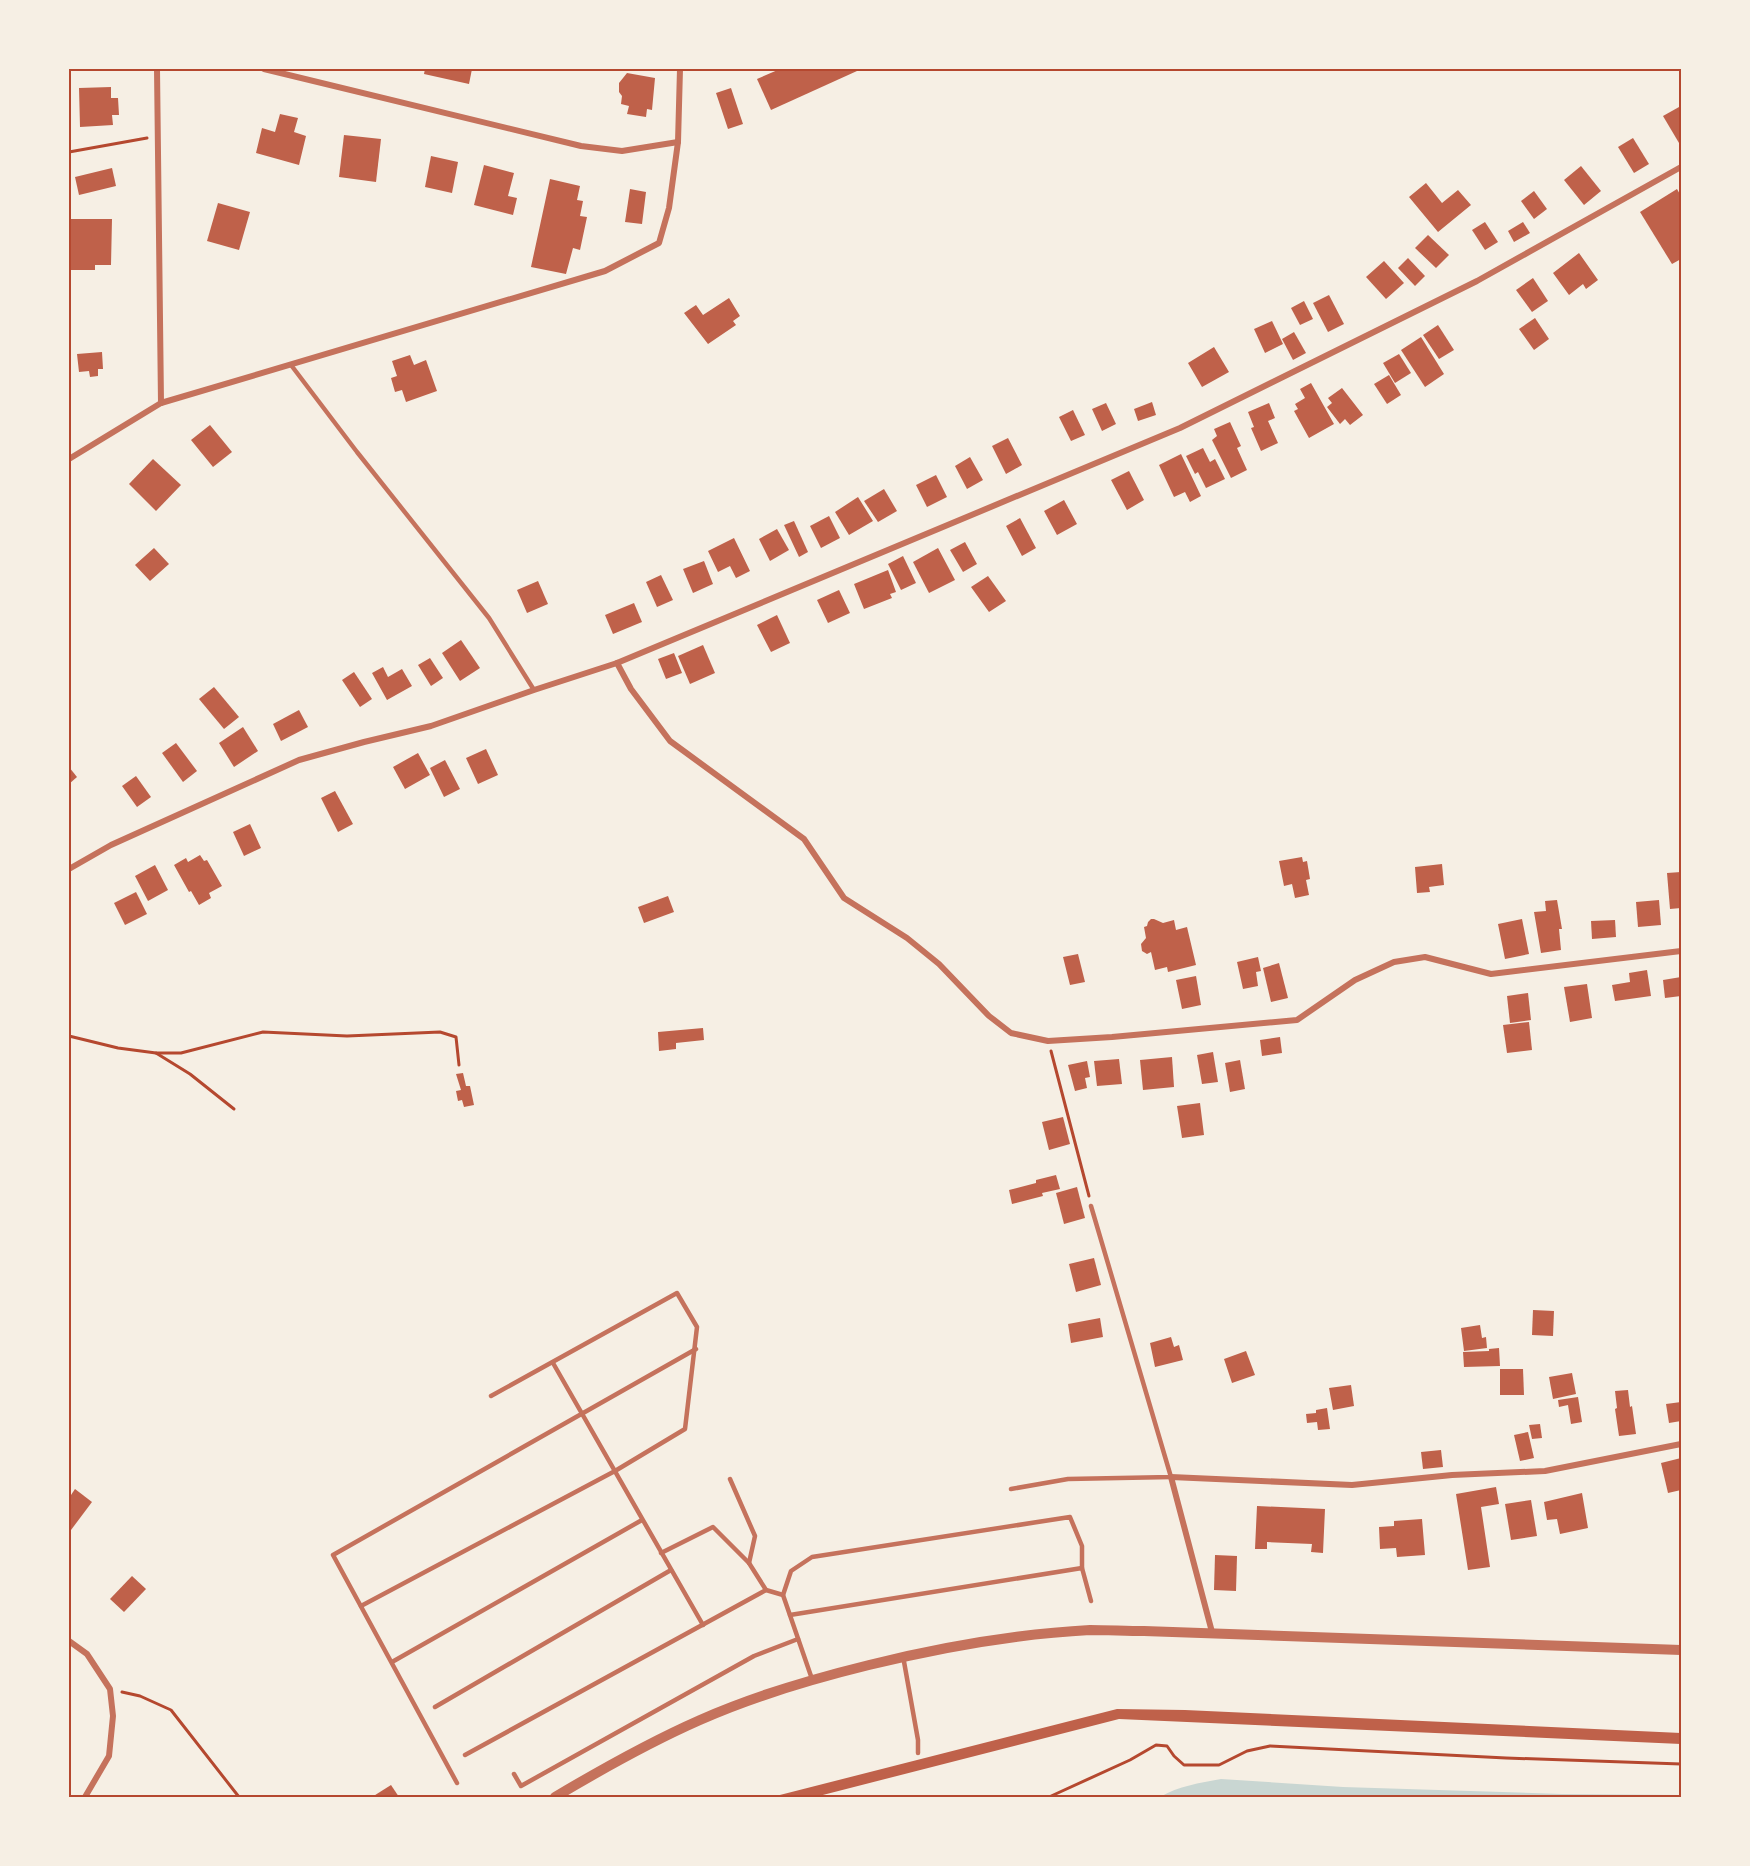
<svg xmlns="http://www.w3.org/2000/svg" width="1750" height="1866" font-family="'Crimson Pro',serif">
<rect width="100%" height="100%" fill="#f6efe4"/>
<path fill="#c9d6d2" d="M1221,1779L1343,1787L1562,1794L1681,1795V1797H1160C1179,1786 1199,1783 1221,1779Z"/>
<g fill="#bf614a">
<path d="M425,69H472L469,84L424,74Z"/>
<path d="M780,69H856L857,71L771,110L757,79Z"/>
<path d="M627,73L655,78L652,110L647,109L646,117L627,114L629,106L621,104L622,96L619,92V83Z"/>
<path d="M111,87V98H118L119,115H112L113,125L80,127L79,88Z"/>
<path d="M731,88L743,124L728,129L716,93Z"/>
<path d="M1679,107L1681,111V142L1679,143L1663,116Z"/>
<path d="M280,114L298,118L294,132L306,136L299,165L256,153L262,128L275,132Z"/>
<path d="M344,135L381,139L376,182L339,177Z"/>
<path d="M1633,138L1649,164L1634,173L1618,147Z"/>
<path d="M431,156L458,162L452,193L425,187Z"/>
<path d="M484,165L514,173L508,196L517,198L513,215L474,205Z"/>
<path d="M1581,166L1601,191L1584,205L1564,180Z"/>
<path d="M112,168L116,186L79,195L75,177Z"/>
<path d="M550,179L580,186L577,200L583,201L580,216L587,217L580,250L573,248L566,274L531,267Z"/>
<path d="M1426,183L1442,203L1458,190L1471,205L1438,232L1409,197Z"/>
<path d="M630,189L646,192L642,224L625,222Z"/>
<path d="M1677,189L1681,196V259L1672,264L1640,212Z"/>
<path d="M1534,191L1547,209L1534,219L1521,201Z"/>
<path d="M218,203L250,212L239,250L207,241Z"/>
<path d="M69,219H112L111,265H95V270H71V265H69Z"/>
<path d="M1485,222L1498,242L1485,250L1472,230Z"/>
<path d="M1523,222L1530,233L1514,242L1508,231Z"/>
<path d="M1428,235L1449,255L1436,268L1415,248Z"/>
<path d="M1579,253L1598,280L1586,289L1583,284L1569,295L1553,273Z"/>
<path d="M1408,258L1425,276L1415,286L1398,268Z"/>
<path d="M1384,261L1404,283L1386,299L1366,277Z"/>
<path d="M1533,278L1548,301L1532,312L1516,290Z"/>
<path d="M1329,295L1344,324L1328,332L1313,303Z"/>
<path d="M729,298L740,316L733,321L736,325L708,344L684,313L696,305L703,315Z"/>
<path d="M1304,301L1313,319L1300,325L1291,308Z"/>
<path d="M1535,318L1549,339L1534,350L1519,329Z"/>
<path d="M1272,321L1283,344L1265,353L1254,329Z"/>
<path d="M1438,325L1454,350L1439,359L1423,335Z"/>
<path d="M1294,332L1306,353L1293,360L1282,339Z"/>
<path d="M1421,337L1444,374L1425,387L1401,350Z"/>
<path d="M1214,347L1229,372L1202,387L1188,363Z"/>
<path d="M102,352L103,369H98V376L90,377L89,371L79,372L77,354Z"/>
<path d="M1399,354L1411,373L1395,383L1383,363Z"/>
<path d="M410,355L414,365L426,360L437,391L406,402L402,390L395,392L391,378L397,376L392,361Z"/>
<path d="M1389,375L1401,395L1387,404L1374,384Z"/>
<path d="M1311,383L1334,424L1309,438L1294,411L1298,409L1295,404L1305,398L1300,389Z"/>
<path d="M1342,388L1363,415L1350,425L1345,419L1340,424L1327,407L1332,403L1328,398Z"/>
<path d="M1152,402L1156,415L1138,421L1134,409Z"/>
<path d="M1106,403L1116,424L1102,431L1092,409Z"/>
<path d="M1269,403L1275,418L1268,421L1278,443L1261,451L1251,428L1254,427L1248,412Z"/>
<path d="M1073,410L1085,435L1071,441L1059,417Z"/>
<path d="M1230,422L1241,446L1237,448L1247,470L1231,478L1212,440L1217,436L1214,429Z"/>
<path d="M210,425L232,452L213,467L191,440Z"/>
<path d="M1008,438L1022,465L1006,474L992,446Z"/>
<path d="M1203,448L1210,462L1215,459L1225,479L1206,488L1198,472L1195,474L1186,456Z"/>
<path d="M1181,454L1201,496L1190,502L1185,492L1174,497L1159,465Z"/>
<path d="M970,457L983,480L967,489L955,466Z"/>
<path d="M153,459L181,485L156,511L129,484Z"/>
<path d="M1129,471L1144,500L1127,510L1111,480Z"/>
<path d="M936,475L947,497L927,507L916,485Z"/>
<path d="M884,489L897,511L878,522L864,501Z"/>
<path d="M858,497L873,521L849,535L835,512Z"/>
<path d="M1064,500L1077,524L1057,535L1044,511Z"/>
<path d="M829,516L840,538L821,548L810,526Z"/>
<path d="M1020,518L1036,548L1022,556L1006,526Z"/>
<path d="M794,521L808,552L799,557L784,525Z"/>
<path d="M777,529L789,550L770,561L759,539Z"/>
<path d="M734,538L750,571L736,578L730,566L718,572L708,551Z"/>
<path d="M965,542L977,564L963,572L950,550Z"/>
<path d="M154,548L169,564L150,581L135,565Z"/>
<path d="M938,548L955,580L929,593L913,562Z"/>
<path d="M903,556L916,583L901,590L888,564Z"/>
<path d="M704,561L713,584L693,593L683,569Z"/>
<path d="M888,570L896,592L890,594L892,598L864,609L854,584Z"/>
<path d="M661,575L673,600L657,607L646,582Z"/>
<path d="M988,576L1006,601L989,612L971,587Z"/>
<path d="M538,581L548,604L527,613L517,590Z"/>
<path d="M839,590L850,613L828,623L817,600Z"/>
<path d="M634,603L642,622L613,634L605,615Z"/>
<path d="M777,615L790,643L771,652L757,625Z"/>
<path d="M461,640L480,668L460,681L442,653Z"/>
<path d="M703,645L715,673L690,684L678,656Z"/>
<path d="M674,653L682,673L666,679L658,659Z"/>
<path d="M430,658L443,678L431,686L418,665Z"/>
<path d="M383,667L388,677L402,669L412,686L387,700L372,673Z"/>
<path d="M354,672L372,699L360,707L342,680Z"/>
<path d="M214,687L239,717L224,729L199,699Z"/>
<path d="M299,710L308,727L281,741L273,724Z"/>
<path d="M243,727L258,751L234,767L219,743Z"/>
<path d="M176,743L197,771L183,782L162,753Z"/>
<path d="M486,749L498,775L478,784L466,758Z"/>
<path d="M418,753L430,775L405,789L393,767Z"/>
<path d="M445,760L460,789L444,797L430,768Z"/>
<path d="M69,767L77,777L69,784Z"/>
<path d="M136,776L151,797L137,807L122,786Z"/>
<path d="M335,791L353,824L338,832L321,798Z"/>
<path d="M250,824L261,848L244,856L233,832Z"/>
<path d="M200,855L204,861L207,860L222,886L209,893L211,898L199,905L191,891L189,892L174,865L186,858L188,862Z"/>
<path d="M1302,857L1303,862L1307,861L1310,879L1306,880L1309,895L1295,898L1292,884L1284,886L1279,861Z"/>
<path d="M1442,864L1444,885L1429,887L1430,892L1417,893L1415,867Z"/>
<path d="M155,865L168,890L148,901L135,876Z"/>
<path d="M1681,872V908L1670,909L1667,873Z"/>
<path d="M136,892L147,914L125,925L114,903Z"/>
<path d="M668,896L674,912L644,923L638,907Z"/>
<path d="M1557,900L1562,929H1559L1561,950L1541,953L1534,912L1546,911L1545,901Z"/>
<path d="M1659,900L1661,925L1638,927L1636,902Z"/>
<path d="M1151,919H1154L1163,923L1174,920L1176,930L1187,927L1196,965L1168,972L1167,967L1155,970L1151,952L1147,954L1142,951L1141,944L1146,938L1144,927L1147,926L1148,922Z"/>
<path d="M1522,919L1529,954L1505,959L1498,924Z"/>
<path d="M1615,920L1616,937L1592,939L1591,921Z"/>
<path d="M1078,954L1085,982L1070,985L1063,957Z"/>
<path d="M1258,957L1261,971L1256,972L1258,986L1243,989L1237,962Z"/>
<path d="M1279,963L1288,998L1271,1002L1263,968Z"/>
<path d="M1647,970L1651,996L1615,1001L1612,985L1630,982L1629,973Z"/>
<path d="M1196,976L1201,1005L1182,1009L1176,980Z"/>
<path d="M1681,977V996L1665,998L1663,980Z"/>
<path d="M1587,984L1592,1018L1570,1022L1564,987Z"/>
<path d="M1528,993L1531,1020L1510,1023L1507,996Z"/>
<path d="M1529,1022L1532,1050L1507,1053L1503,1025Z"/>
<path d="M703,1028L704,1040L676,1043V1049L659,1051L658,1032Z"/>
<path d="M1280,1037L1282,1053L1262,1056L1260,1040Z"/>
<path d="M1213,1052L1218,1082L1202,1084L1197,1055Z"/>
<path d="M1172,1057L1174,1087L1143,1090L1140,1060Z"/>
<path d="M1119,1059L1122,1084L1097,1086L1094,1061Z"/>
<path d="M1240,1060L1245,1089L1230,1092L1225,1063Z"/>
<path d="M1087,1061L1090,1077L1085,1078L1087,1088L1075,1091L1068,1065Z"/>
<path d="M463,1073L466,1086H470L474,1105L464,1107L462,1100L458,1101L456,1091L461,1090L456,1074Z"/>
<path d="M1200,1103L1204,1135L1182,1138L1177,1106Z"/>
<path d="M1063,1117L1070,1144L1049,1150L1042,1122Z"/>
<path d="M1056,1175L1060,1189L1042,1193L1043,1196L1012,1204L1009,1190L1036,1183V1180Z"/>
<path d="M1077,1187L1085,1218L1064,1224L1056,1193Z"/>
<path d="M1094,1258L1101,1285L1076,1292L1069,1264Z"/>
<path d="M1533,1310L1554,1311L1553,1336L1532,1335Z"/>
<path d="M1100,1318L1103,1337L1071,1343L1068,1324Z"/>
<path d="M1480,1325L1482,1338L1486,1337L1487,1348L1464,1351L1461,1328Z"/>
<path d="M1171,1337L1174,1347L1179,1345L1183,1360L1155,1367L1150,1343Z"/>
<path d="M1499,1348L1500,1366L1464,1367L1463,1352L1489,1351V1349Z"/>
<path d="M1246,1351L1255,1375L1232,1383L1224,1359Z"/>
<path d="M1500,1369H1523L1524,1395H1500Z"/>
<path d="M1572,1373L1576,1394L1553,1399L1549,1377Z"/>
<path d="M1351,1385L1354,1406L1333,1410L1329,1388Z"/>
<path d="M1628,1390L1630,1407L1632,1406L1636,1434L1619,1436L1615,1409L1617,1408L1615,1391Z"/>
<path d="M1578,1397L1582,1422L1571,1424L1568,1405L1559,1407L1558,1400Z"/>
<path d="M1681,1402V1421L1669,1423L1666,1404Z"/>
<path d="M1327,1408L1330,1429L1318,1430L1317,1422L1307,1423L1306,1414L1316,1413V1410Z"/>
<path d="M1540,1424L1542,1438L1532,1439L1529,1425Z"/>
<path d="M1528,1432L1534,1458L1520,1461L1514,1435Z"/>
<path d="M1441,1450L1443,1467L1423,1469L1421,1452Z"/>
<path d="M1681,1458V1490L1668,1493L1661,1463Z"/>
<path d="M1496,1487L1499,1504L1481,1507L1490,1567L1468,1570L1456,1494Z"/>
<path d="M75,1489L92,1502L71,1530L69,1528V1498Z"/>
<path d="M1582,1493L1588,1528L1560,1534L1557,1519L1547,1520L1544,1502Z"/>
<path d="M1531,1500L1537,1536L1511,1540L1505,1504Z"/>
<path d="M1257,1506L1325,1509L1323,1553L1311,1552L1312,1544L1267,1542V1549H1255Z"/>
<path d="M1422,1519L1425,1555L1397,1557L1396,1548L1380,1549L1379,1527L1394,1526V1521Z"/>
<path d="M1215,1555L1237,1556L1236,1591L1214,1590Z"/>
<path d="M132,1576L146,1589L124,1612L110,1599Z"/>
<path d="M1117,1709L1185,1710L1681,1733V1744L1119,1719L815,1797H772Z"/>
<path d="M391,1785L399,1797H372Z"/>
</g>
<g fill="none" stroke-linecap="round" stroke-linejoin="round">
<g stroke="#b5482f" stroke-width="3">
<path d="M69,152L147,138"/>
<path d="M69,1036L118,1048L156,1053L190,1074L234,1109"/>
<path d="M1051,1051L1089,1196"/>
<path d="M156,1053H181L263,1032L347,1036L440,1032L456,1037L459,1065"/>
<path d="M122,1692L140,1696L171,1710L239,1797"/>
<path d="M1049,1797L1130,1760L1156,1745L1167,1746L1174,1756L1184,1765H1219L1247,1751L1270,1746L1506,1758L1681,1764"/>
</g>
<g stroke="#c5725c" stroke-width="4.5">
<path d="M291,365L357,452L489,618L534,690"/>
<path d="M553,1363L703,1625"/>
<path d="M730,1479L755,1536L749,1563"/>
<path d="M1011,1489L1068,1479L1171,1477L1091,1206"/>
<path d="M661,1553L713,1527L749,1563L766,1590"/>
<path d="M783,1595L791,1571L812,1557L1070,1517L1082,1546V1568"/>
<path d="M361,1606L615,1471L685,1429L697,1327L677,1293L491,1396"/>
<path d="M790,1615L1082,1568L1091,1601"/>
<path d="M903,1656L918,1740V1753"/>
<path d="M392,1662L642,1520"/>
<path d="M435,1707L671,1570"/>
<path d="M465,1755L766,1590L783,1595L812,1679"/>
<path d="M514,1774L521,1786L754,1656L798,1639"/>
<path d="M457,1783L333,1555L696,1349"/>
</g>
<g stroke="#c5725c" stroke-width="6">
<path d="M157,69L161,403"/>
<path d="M264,69L581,146L622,151L678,142"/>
<path d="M69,459L161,403L605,271L659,243L669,208L678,142L680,69"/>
<path d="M617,663L631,689L670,741L804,839L844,898L907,938L939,964L989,1016L1011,1033L1048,1041L1112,1037L1297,1020L1355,980L1394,962L1425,957L1491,974L1681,951"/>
<path d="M69,869L111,845L299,760L364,742L431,726L534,690L617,663L1180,428L1477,281L1681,167"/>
<path d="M1212,1632L1171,1477L1352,1485L1452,1475L1545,1471L1681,1444"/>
<path d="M69,1641L87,1654L110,1689L113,1716L109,1756L85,1797"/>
</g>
<path stroke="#c5725c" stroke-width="10" d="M555,1797C602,1769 650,1742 700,1720C754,1696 812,1679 869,1665C942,1647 1015,1634 1090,1630C1108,1630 1126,1631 1144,1631L1681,1650"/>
</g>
<rect width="1750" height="1866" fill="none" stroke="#f6efe4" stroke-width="141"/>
<rect x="70" y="70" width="1610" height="1726" fill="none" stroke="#b5482f" stroke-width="2"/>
</svg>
